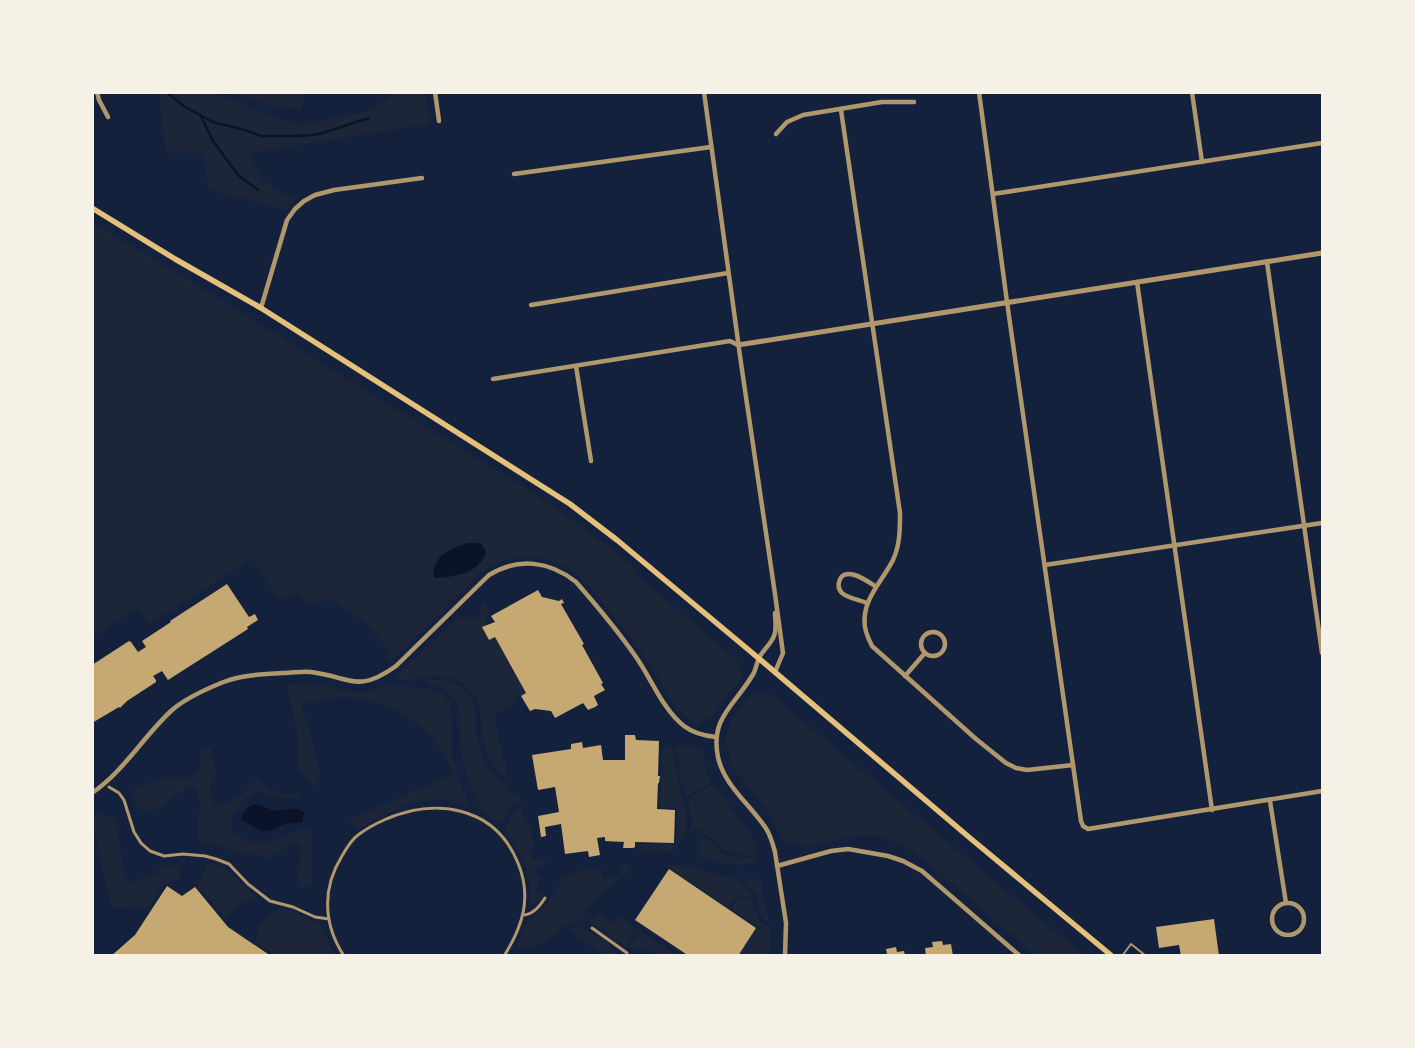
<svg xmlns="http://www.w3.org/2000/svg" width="1415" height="1048" font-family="Ubuntu,sans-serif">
<rect width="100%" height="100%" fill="#14213d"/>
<g fill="#1d2539">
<path d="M158,93H213L297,125L373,110L393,93H425L430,124L249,153L263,181L295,200L287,210L209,190L203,153H166Z"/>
<path d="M231,93H302L304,97L301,110L264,104Z"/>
<path d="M93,223L223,301L373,395L534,493L632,564L634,573L739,662L743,677L717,707L712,717L703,719L700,726C677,716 665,689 652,668C640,650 627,633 613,616C602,603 592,588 578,576C556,557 523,551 496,564C479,572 466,588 453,601L450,600L446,604L447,607L389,663L386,658L390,654C375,632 366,621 343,607C340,605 336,602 333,601C324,599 314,603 306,605L298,593C290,597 284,602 276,596L252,559L149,624L138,608L93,637Z"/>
<path d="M481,602L485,604L489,613C486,617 485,620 487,625L482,627L489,640L495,637L526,693L514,699L515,703L495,714L499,743H501L503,760H505L508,779C493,771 484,751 482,734C480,720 482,701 471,690C459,678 442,675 425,677C414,678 405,683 395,677L457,619C465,616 476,623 480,614C481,611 480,606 481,602Z"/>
<path d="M427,680C448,679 469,684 475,708C477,714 475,721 476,727C476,737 479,748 483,757C487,769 498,779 508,786V791L520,795L521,800C510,807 505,812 502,824C476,814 462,768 460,742C458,728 462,713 455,700C449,689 437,686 426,683Z"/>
<path d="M287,684L321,685L343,690L361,692L374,690L389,684L430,689L438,692L445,697L449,703L452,718V755L456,772L469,804V808C465,806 460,803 455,802C423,793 386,812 360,829L349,820L453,774C429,712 364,682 302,705L321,775L316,777L319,784L313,786L296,764L299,757L298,737Z"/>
<path d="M769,693L1083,955H1035L931,865L916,853L887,837L860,836L805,846L783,840L763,805L732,767L726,744L730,721L750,694Z"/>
<path d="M687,745L700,750L703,754L706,771L712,783L687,796L680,779L679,756L674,746L680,748Z"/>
<path d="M671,746C675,758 676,770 678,782C683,807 697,831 671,852L638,850V844H676L677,808H660L662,749Z"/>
<path d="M211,748L216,775L210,785L213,807C234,802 242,795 256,779L270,789L287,795L297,791L302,797C284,799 275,798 259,791L241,803L231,815L233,834L247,841L269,842L301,829L313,832L311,863L313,882L307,888L298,886L301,845L294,843L269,858L233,851L223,846L199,841L197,821L200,808L198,791L190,786L177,794L163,806L147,811L136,807L132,799L135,788L162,779H178L194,777L201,767L200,750Z"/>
<path d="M713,785C723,798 760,840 757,853L753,856H745L724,850L713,839L695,828L691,832H690L692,819L688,799Z"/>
<path d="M522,805L524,819L528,824H531L534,847L531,852L532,860L545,858L546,865L535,867L537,877H541L535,892L543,896L531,907L530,906C529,898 530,889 529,882C526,863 517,845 506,830C509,819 512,811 522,805Z"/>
<path d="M96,814L115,817L126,884L155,874L164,865L181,866L180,880L164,884L148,907L112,908L100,859L98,841L93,831V816Z"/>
<path d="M700,838C709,838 713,845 719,851C730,859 746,860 758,856V860C754,862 749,865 743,865C736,866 704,860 700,856C694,851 696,843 700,838Z"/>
<path d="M208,862C228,866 240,882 254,896L224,917L198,886Z"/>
<path d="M630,864L631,866L629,870L581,912L589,922L598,913L609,924L619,916L635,927L628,937L632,940L627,948C617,941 594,923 584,921C567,918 559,933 547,941C540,945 526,948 517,946L518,942L528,922L544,908L554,893L562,879L574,872L602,868L603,878L620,876L619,866Z"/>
<path d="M668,864L689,866L706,872L739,879V883L753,894L754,898C740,897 737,892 728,907L666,866Z"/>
<path d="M745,879H755L761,881L769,922C758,917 758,905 757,894L745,884Z"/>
<path d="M741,899C758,897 753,914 762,923C764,924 768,926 770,927L771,946L770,955H739L758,927L731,909L736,902Z"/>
<path d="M280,909L294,912L319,924L335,955H275L255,943L260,924Z"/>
<path d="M575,928C589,929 612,942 615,955H605L567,930Z"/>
<path d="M641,931L677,955H660L644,949H629Z"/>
</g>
<g fill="#0b132b">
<path d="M468,543H481L486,552C480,573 455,577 435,578L433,573C437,553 450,549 468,543Z"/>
<path d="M256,804C261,805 267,808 272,810C283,813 295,803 304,813L302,823C295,823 288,823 282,825C277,827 272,831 267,831C257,832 251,823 241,821C243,813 247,805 256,804Z"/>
</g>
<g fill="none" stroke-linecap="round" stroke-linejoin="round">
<g stroke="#0b132b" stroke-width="2.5">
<path d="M166,92L185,107L213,122L245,130L261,136H301L319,134L369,118"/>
<path d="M201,116L213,141L238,175L258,190"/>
</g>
</g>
<g fill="#c6a872">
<path d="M227,584L249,617L255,614L258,620L247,627L248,629L168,680L162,671L153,676L156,680V682L127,701L120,708L119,707L92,723V665L129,641L131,642L138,652L146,647L142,641L171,622L170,621Z"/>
<path d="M538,590L542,597L559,601L562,599L564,603L561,604L584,644L582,645L603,683L601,684L605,690L594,696L598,705L595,707L588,710L583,703L555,718L551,711L535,709L530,711L521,696L526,693L495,637L489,640L482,627L495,622L491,616Z"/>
<path d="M625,735H635L636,740L659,741L658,776H660L659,783H658L657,809L675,810L674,843L635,842V847L633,848H623L624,842L605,841V837L597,838L600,855L589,857L588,851L565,854L561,824L545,827L546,836L541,837L538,816L559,812L555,787L538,790L532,755L571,749V744L582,742L583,748L601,745L603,760H625Z"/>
<path d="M669,869L756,928L738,956H689L635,920Z"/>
<path d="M167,886L182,896L195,887L228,927L271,956H111L135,935Z"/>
<path d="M1214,919L1219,956H1181L1179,945L1159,948L1156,927Z"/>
<path d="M942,941L943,945L951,944L953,956H926L925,948L933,947L932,942Z"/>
<path d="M896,947L897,952L904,951L905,956H883V954H887L886,949Z"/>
</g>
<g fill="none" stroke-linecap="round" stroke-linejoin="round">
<path stroke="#b1986c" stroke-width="2" d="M1122,956L1131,944L1146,956"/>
<g stroke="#b1986c" stroke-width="3">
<path d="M109,787L119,793L124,800L134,832L141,843L150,851L164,856L183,854L205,856L216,859L229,864L248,884L270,901L293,907L315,917L329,919"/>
<path d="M523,915C533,915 540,906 545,898"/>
<path d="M592,928L627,953"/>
<path d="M344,956C323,924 322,888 342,856C346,849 351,840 358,835C366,829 375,824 384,820C435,797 495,806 518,863C532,897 523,926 504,956"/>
<path d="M638,956H639"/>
</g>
<g stroke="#b1986c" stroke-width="4.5">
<path d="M97,92L99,100L108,117"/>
<path d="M435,92L439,121"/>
<path d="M704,92L741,363L775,594L783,653L775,672"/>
<path d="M979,92L1007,302L1081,821L1083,826L1088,829L1322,791"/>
<path d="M1192,92L1202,162"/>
<path d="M841,110L900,513C900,529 900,545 893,560C882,582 861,600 865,627C866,633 869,640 872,646L976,739L1006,763L1016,768L1027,770L1073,765"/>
<path d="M776,134L787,122L803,115L882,102H914"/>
<path d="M514,174L711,147"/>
<path d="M993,194L1322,143"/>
<path d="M1267,262L1322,653"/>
<path d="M1137,282L1212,810"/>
<path d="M531,305L728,273"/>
<path d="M261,308L287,220L295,209L304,201L315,195L334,190L422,178"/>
<path d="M576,366L591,461"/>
<path d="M493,379L730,341L738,345"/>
<path d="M1045,565L1322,523"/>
<path d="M867,603C860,600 847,598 842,593C839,590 838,586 839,582C844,564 867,581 875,586"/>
<path d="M775,613C775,620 777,630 774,636C771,644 763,650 759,658C756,664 756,671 752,676C734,706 710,718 718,757C724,786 752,806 767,830C771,837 773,845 775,852L786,923L785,956"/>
<circle cx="933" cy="644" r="12"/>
<path d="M905,676L925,653"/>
<path d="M92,793C124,771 143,737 171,711C184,699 204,690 221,683C240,675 263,674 284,673C293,673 302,671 311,672C351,677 357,694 396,666L489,575C518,557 550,561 576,582C597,606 618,631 636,657C651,678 663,710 684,726C693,733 705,736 716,737"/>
<path d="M1270,801L1286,903"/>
<path d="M777,866L831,851L848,849L888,856L903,861L922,871L1020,956"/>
<circle cx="1288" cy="919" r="16"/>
</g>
<path stroke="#b1986c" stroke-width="5" d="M738,345L1322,253"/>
<path stroke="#e5c07b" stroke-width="5.5" d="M92,208L175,259L261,308L570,504L617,540L750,651L970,838L1112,956"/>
</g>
<rect width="1415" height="1048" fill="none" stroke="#f6f1e7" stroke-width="188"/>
</svg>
